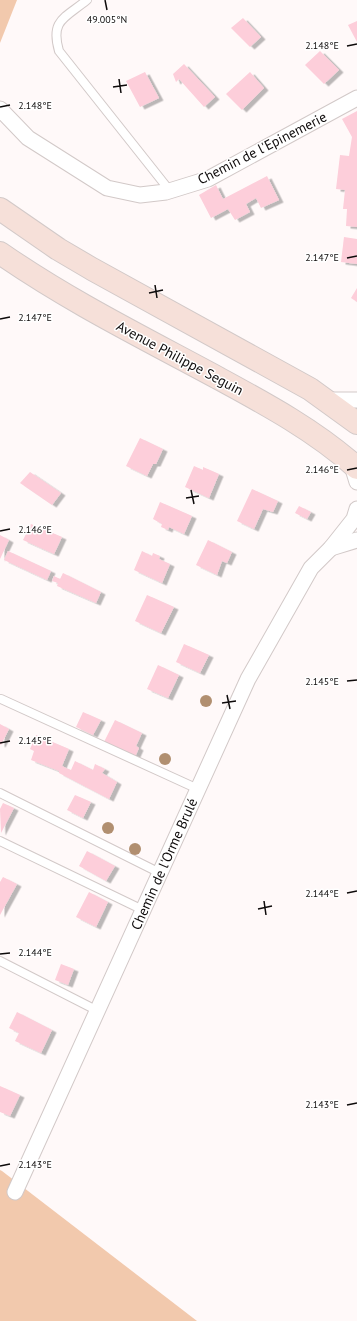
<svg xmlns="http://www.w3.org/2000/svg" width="357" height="1321" font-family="'PT Sans',sans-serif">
<defs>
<filter id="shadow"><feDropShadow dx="4.5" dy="2.5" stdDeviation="0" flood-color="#0004"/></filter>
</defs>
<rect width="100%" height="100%" fill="#fff9f9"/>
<g fill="#f2c9ad">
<path d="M0,0H17L0,43Z"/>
<path d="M0,1170L2,1171L197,1321H0Z"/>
</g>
<g fill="#fdceda" filter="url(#shadow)">
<path d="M243,18L261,37L250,47L231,28Z"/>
<path d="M357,21V42L348,25Z"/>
<path d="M320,51L339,70L324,84L305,65Z"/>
<path d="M184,64L215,97L204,107L179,79L176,82L173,74Z"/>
<path d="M145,72L159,98L140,107L126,81Z"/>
<path d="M250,72L264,88L242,110L226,94Z"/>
<path d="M357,111V227L346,226L347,209H343L345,190L336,189L340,155L349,156L352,137L342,119Z"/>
<path d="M267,176L279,200L261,208L256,198L246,204L250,212L235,220L228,209L211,218L199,195L216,185L223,199Z"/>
<path d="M344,237L357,239V264L341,262Z"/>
<path d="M357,288V302L351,298Z"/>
<path d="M140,438L163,449L156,464H153L147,476L126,466Z"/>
<path d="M194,466L203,470V467L219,474L209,498L185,487Z"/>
<path d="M30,472L61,493L52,505L20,483Z"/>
<path d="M252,489L278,501L273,512L263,509L254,529L237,521Z"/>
<path d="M160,502L192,516L184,534L169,527L168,530L161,527L162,524L153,519Z"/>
<path d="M299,506L311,512L307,519L295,513Z"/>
<path d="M31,524L62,537L54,554L23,540Z"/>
<path d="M0,535L9,540L0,559Z"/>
<path d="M208,540L232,552L227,563L222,561L217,575L196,565Z"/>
<path d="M8,551L51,571L47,580L4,560Z"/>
<path d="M142,551L152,556L153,553L160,556L159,559L170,564L162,583L134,570Z"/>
<path d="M63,573L101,592L96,603L57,586L58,583L52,581L54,576L60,579Z"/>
<path d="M147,595L174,607L161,633L135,621Z"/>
<path d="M184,644L209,655L200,673L176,662Z"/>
<path d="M158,665L179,675L168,698L147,689Z"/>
<path d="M83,712L101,720L93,735L76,727Z"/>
<path d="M115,720L142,733L136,746L139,748L135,757L104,742Z"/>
<path d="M0,724L9,729L1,745L0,744Z"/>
<path d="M36,735L69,749L62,766L66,768L71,770L75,761L93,770L95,764L105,769L102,773L117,782L109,799L59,773V771L31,760L34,751L30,749Z"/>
<path d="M75,795L91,802L83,818L67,810Z"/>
<path d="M3,803L14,808L1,833L0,809Z"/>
<path d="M87,851L115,866L106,881L79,866Z"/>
<path d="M3,877L17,884L0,915V882Z"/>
<path d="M89,892L108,902L96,927L76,917Z"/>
<path d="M61,964L74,969L68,985L55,980Z"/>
<path d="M17,1012L52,1030L41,1053L15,1041L19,1033L9,1028Z"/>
<path d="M0,1086L20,1095L10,1116L0,1112Z"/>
</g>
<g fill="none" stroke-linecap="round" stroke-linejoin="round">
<g stroke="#d2c9c8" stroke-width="10">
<g id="lane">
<path d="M87,0C65,18 50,20 59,51L170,191"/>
<path d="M1,699L198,789"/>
<path d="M0,793L160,873"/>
<path d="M0,841L143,910"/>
<path d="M0,961L98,1011"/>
</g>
</g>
<g stroke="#d2c9c8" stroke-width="17">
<g id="street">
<path d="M0,109L28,138L107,188L140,195L166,192L208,179L357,98"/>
<path d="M326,400H357"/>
<path d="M351,462L357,482"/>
<path d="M331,548L357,540"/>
<path d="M15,1192L248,679L311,568L331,548L354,519L357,509"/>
</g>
</g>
<g stroke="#d2c9c8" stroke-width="24">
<g id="secondary">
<path d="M0,209L58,249L92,269L310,389L357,423"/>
<path d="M0,253C69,301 144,338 218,378C266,404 316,431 357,468"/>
</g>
</g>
<use href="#lane" stroke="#fff" stroke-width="8"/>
<use href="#street" stroke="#fff" stroke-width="15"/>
<use href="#secondary" stroke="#f6e0d9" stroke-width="22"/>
</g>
<g fill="#b18f70">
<circle cx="206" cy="701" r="6"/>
<circle cx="165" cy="759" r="6"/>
<circle cx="108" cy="828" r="6"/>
<circle cx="135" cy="849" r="6"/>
</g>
<path fill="none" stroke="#0e0b0b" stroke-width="1.5" d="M105,0L107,10M347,46L357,44M119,79L121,93M113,87L127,85M0,107L10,105M347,258L357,256M155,285L157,298M149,293L163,290M0,319L10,317M347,470L357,468M191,490L194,504M186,498L199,496M0,531L10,529M347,681L357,680M227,695L230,709M222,703L236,701M0,743L10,741M347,893L357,891M264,901L266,915M258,909L272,906M0,954L10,953M347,1105L357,1103M0,1166L10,1164"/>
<g text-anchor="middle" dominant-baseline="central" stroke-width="3" stroke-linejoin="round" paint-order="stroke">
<g font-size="14" fill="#0e0b0b" stroke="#fff">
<text transform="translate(262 148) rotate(-27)">Chemin de l'Epinemerie</text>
<text transform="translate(180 358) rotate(28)">Avenue Philippe Seguin</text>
<text transform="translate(164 864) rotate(-66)">Chemin de l'Orme Brulé</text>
</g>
</g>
<g font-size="10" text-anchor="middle" fill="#0e0b0b" stroke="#fff" stroke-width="3" stroke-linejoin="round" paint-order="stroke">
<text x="107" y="23">49.005°N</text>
<text x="322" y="49">2.148°E</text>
<text x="35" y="109">2.148°E</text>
<text x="322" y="261">2.147°E</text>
<text x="35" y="321">2.147°E</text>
<text x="322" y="473">2.146°E</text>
<text x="35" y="533">2.146°E</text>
<text x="322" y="685">2.145°E</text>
<text x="35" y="744">2.145°E</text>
<text x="322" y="897">2.144°E</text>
<text x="35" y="956">2.144°E</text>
<text x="322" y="1108">2.143°E</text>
<text x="35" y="1168">2.143°E</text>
</g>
</svg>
